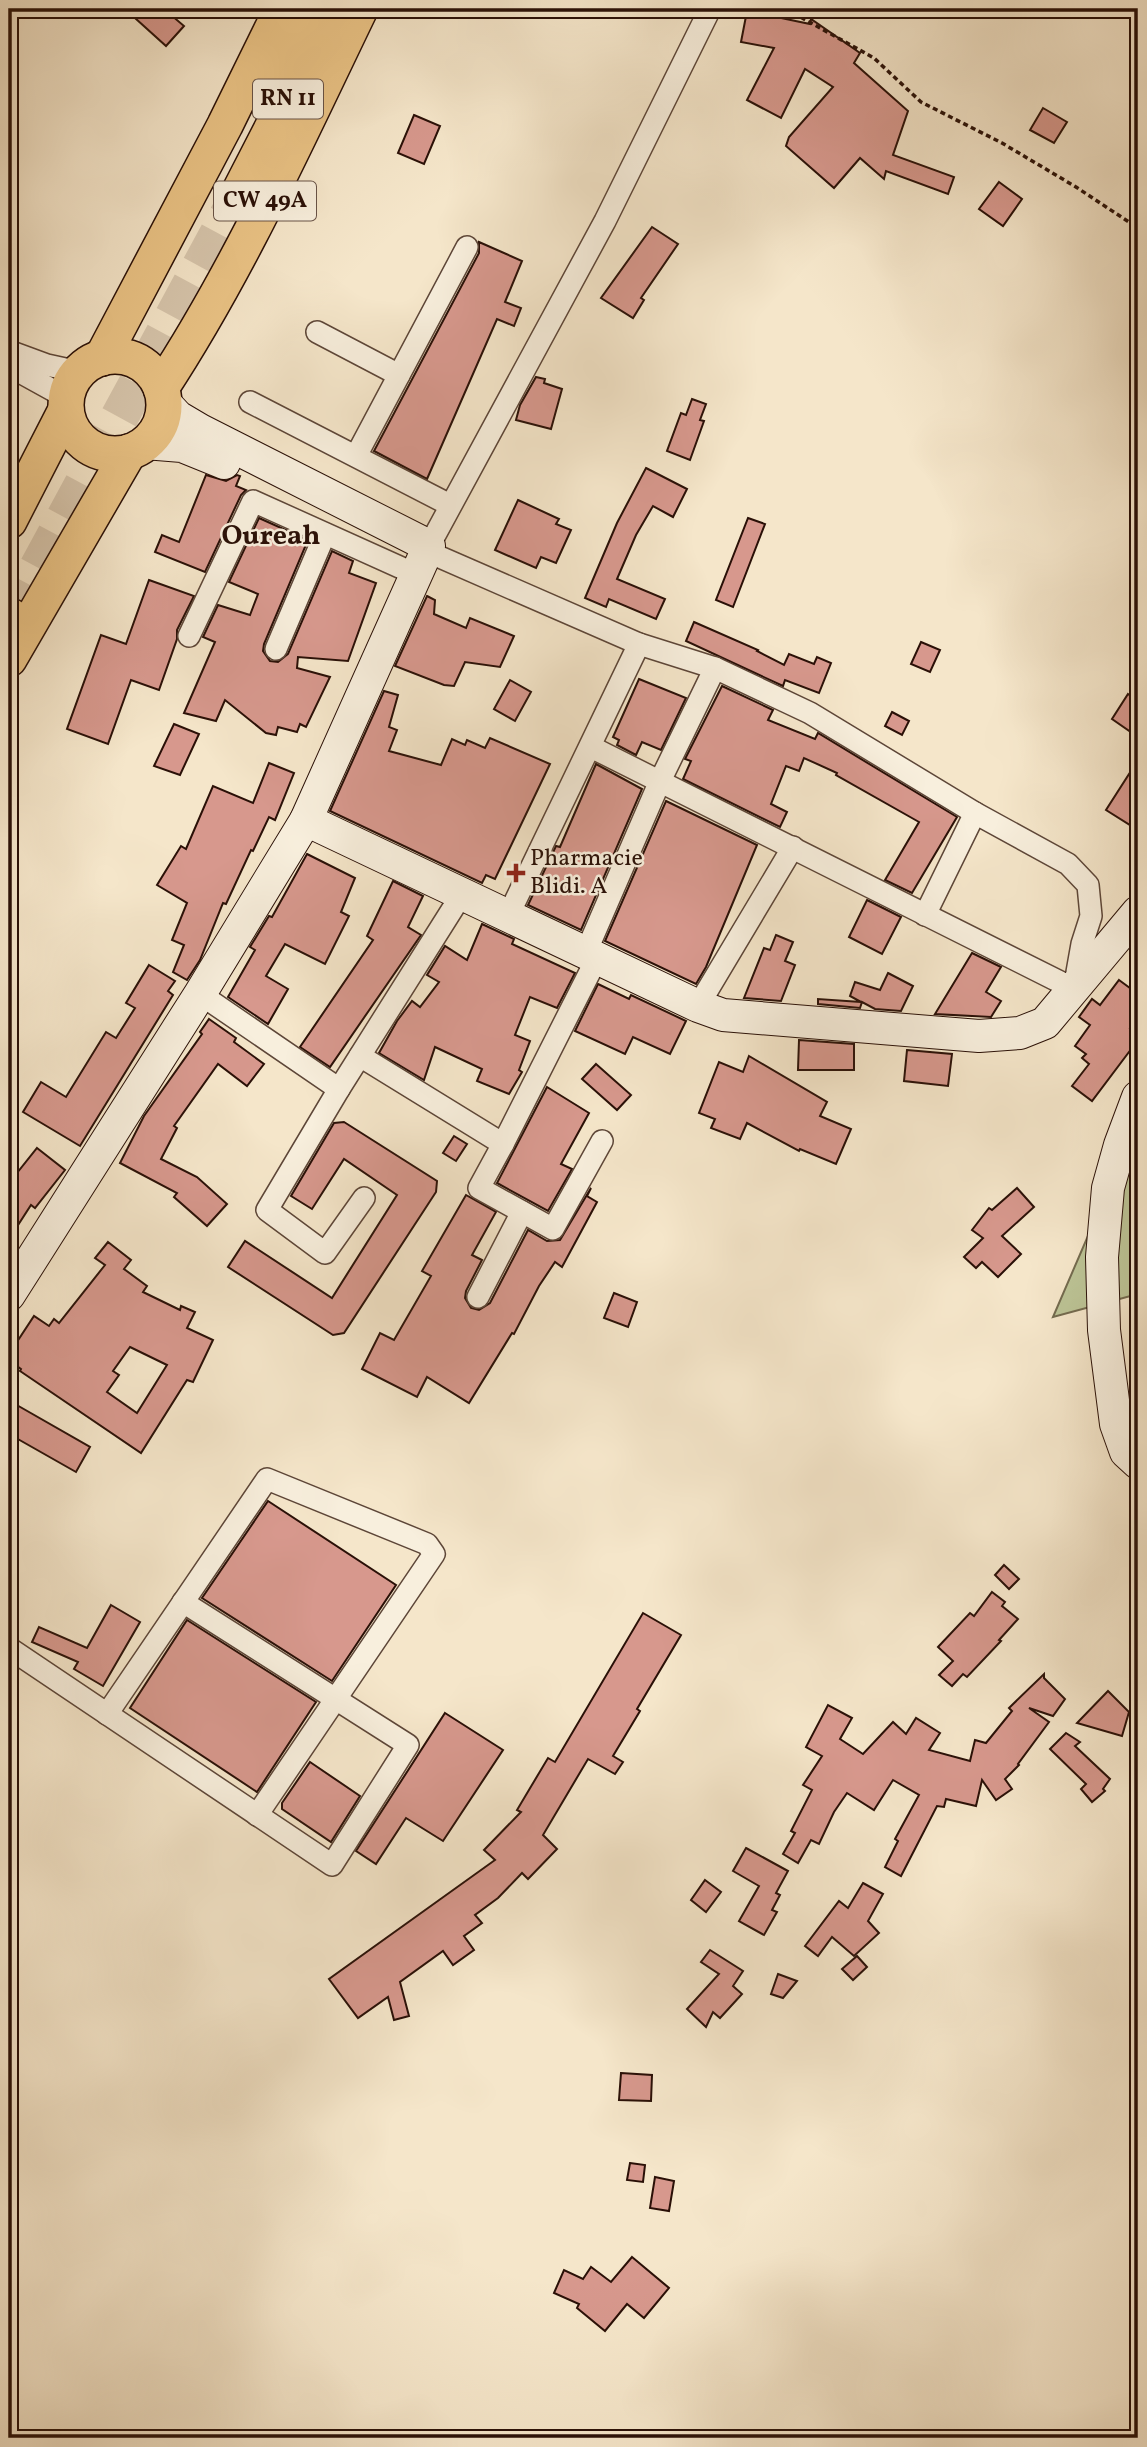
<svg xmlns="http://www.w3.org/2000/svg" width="1147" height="2447" font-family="Vollkorn,serif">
<rect width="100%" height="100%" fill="#f5e6ca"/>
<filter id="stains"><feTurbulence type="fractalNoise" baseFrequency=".00286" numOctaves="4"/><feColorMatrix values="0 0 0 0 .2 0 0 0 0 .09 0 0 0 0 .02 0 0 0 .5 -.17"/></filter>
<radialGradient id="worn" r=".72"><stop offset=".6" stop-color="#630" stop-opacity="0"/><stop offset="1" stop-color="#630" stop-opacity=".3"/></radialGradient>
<path fill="#bcc496" stroke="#736a4e" stroke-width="2" d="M1138,1120V1294L1053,1317Z"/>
<g fill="#d7988d" stroke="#2a1007" stroke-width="2" fill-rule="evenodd">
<path d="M125,9H164L184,26L166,46Z"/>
<path d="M747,11L810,24L811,19L860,53L854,63L908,111L893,155L954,177L948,194L886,171L884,179L860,158L834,188L786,146L789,137L833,87L805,69L781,118L747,100L774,48L741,42Z"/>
<path d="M1043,108L1067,122L1054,143L1030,130Z"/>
<path d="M414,115L440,126L424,164L398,153Z"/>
<path d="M999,182L1022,199L1003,226L979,209Z"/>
<path d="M652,227L678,244L641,298L644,300L633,318L601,298Z"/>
<path d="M479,242L522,261L505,302L521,308L514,326L497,319L427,479L374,451L479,253Z"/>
<path d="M536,377L545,379L544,383L562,389L551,429L516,420L520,405Z"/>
<path d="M692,399L706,404L700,420L704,421L690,460L667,451L681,413L686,415Z"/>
<path d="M646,468L687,489L673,517L653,506L636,535L617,579L665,599L656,619L609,599L606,607L585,598L617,523Z"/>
<path d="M206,475L226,481L237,475L240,476L236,486L246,490L241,495L205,572L155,552L162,535L179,542Z"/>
<path d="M518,500L559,519L556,524L571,530L556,563L541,557L536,568L495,550Z"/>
<path d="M259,518L308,540L264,644L263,651L270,661L278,662L288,654L332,551L353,561L349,573L376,583L348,661L298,657L297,668L330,677L306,727L300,724L297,732L278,727L276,735L266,733L225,700L216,721L184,713L215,642L203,637L218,605L250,615L258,594L229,582Z"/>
<path d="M748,518L765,524L733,607L716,600Z"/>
<path d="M149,580L194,596L177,630V639L159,690L131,680L108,744L67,729L101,635L126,644Z"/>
<path d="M427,596L435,600L434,614L466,628L470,618L514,636L500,667L465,662L454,686L444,685L395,666Z"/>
<path d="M694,622L758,650L757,651L784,665L789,654L814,664L817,657L831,663L819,693L785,680L783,686L686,641Z"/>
<path d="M921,642L940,650L930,672L911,664Z"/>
<path d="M639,679L686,698L661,750L642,742L636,755L617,745L619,740L613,737Z"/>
<path d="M510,680L531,692L515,721L494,709Z"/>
<path d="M722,686L773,710L768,720L815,739L818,733L957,817L912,893L885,880L919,822L836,775L837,773L804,758L799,771L786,766L771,804L787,812L780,827L683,779L691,761L685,759Z"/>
<path d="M384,691L398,695L389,727L397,730L389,751L441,765L452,739L465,745L467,740L485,748L490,738L550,764L495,879L486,875L482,883L330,811Z"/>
<path d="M1128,694L1138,701V737L1112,719Z"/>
<path d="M892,712L909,721L902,735L885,726Z"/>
<path d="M174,724L199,734L180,775L154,766Z"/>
<path d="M1138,760V812L1130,825L1106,810Z"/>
<path d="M269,763L294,773L275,820L269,817L253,851L251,850L226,904L223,903L200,960L187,980L173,972L184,945L172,940L187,903L157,885L181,846L186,849L213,786L253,803Z"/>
<path d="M596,764L642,789L581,930L528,905L556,846L560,847Z"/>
<path d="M666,801L757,845L706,967L696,984L605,941Z"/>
<path d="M307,854L355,878L341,912L349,916L325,964L285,944L266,976L288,989L268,1024L228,997L255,950L250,947L269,916L272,917Z"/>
<path d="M393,881L423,896L408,927L421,935L330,1067L300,1047L373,940L367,936Z"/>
<path d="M867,900L901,917L882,954L849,937Z"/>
<path d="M482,924L514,939L512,944L575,973L557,1008L530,997L515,1035L530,1041L519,1070L522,1072L509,1094L477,1081L482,1069L435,1047L424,1080L379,1053L397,1021L412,1001L420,1007L439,982L427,975L445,946L467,960Z"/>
<path d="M776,935L793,942L785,961L795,965L781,1001L744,998L764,948L770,950Z"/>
<path d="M972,953L1001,967L986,992L1001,1001L991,1017L935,1014Z"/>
<path d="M149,965L175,981L168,991L173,995L80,1146L23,1112L41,1082L66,1097L106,1032L116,1038L135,1008L126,1003Z"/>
<path d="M888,973L913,986L901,1011L875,1009L862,1002L860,1008L818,1004V999L861,1002L850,996L855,982L880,990Z"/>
<path d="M1119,980L1138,994V1017L1130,1028L1138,1035V1040L1092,1101L1072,1086L1089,1064L1082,1058L1086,1054L1075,1046L1090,1025L1079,1017L1092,999L1100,1005Z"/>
<path d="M598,984L629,999L631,995L686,1021L670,1054L633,1037L625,1054L575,1031Z"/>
<path d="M209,1019L236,1038L234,1042L264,1064L247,1086L218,1064L174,1126L177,1128L161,1159L197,1177L227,1204L207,1226L174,1197L177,1193L120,1163L144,1116L202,1034L200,1032Z"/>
<path d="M799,1040L854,1044V1070H798Z"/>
<path d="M907,1050L952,1054L948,1086L904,1081Z"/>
<path d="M749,1056L827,1102L820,1116L851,1129L836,1164L800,1149L799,1151L747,1123L740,1139L711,1128L715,1119L699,1113L719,1062L743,1072Z"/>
<path d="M596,1064L631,1095L617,1110L582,1079Z"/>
<path d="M547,1087L589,1113L561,1164L572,1169L548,1211L497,1183Z"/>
<path d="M344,1122L437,1181L436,1192L344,1333L333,1335L228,1267L245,1241L332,1298L397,1195L344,1159L312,1209L291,1196L334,1123Z"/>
<path d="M454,1136L467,1144L456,1161L443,1153Z"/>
<path d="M37,1148L65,1170L35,1208L31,1205L9,1239V1183Z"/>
<path d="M591,1188L587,1196L597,1202L562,1267L555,1262L539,1286L514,1334L512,1333L469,1403L427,1377L417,1397L362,1369L380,1333L394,1340L431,1276L422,1271L466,1195L496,1212L472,1255L482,1260L466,1291L465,1298L471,1308L479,1310L490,1303L528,1230L547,1241L560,1240Z"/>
<path d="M1017,1188L1034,1207L1002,1236L1021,1254L998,1277L982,1262L976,1268L964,1257L983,1238L972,1230L989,1208L992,1210Z"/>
<path d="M108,1242L131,1260L124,1269L147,1286L143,1292L180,1310L181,1306L195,1312L187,1328L213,1340L193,1382L187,1380L141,1453L20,1371L21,1369L9,1360V1354L34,1316L49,1326L54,1319L59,1323L105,1265L95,1258ZM130,1347L167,1365L137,1413L107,1392L119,1375L113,1371Z"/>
<path d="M614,1293L637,1302L628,1327L604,1318Z"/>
<path d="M15,1404L90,1447L76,1472L9,1434V1414Z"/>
<path d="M268,1501L396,1585L332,1681L202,1598Z"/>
<path d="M1004,1565L1019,1579L1009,1589L995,1575Z"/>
<path d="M992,1592L1005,1602L1002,1606L1018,1619L999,1640L1001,1641L967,1677L963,1674L952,1686L939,1675L953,1661L938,1647L970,1613L974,1616Z"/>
<path d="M111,1605L140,1622L103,1686L74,1669L78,1662L32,1642L39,1627L87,1648Z"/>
<path d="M643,1613L681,1635L637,1709L640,1711L613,1756L623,1762L615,1774L588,1759L543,1835L557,1849L528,1879L522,1873L498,1898L475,1915L482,1923L464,1936L474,1950L453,1965L443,1951L400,1982L409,2016L394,2020L388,1997L358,2018L329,1979L495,1860L484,1850L521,1812L517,1810L548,1758L555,1762Z"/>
<path d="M187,1620L316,1702L257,1792L130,1708Z"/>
<path d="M1044,1674V1678L1065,1699L1053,1716L1029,1708L1049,1722L1018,1764L1019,1765L1005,1779L1012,1789L996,1800L982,1780L976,1806L946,1799L944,1807L937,1806L901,1876L885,1867L898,1841L895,1839L919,1795L893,1780L874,1810L847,1793L834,1812L819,1844L811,1840L798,1863L783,1854L795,1833L791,1831L812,1790L803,1785L822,1756L806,1747L828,1705L852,1718L840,1739L863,1754L893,1722L906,1734L916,1718L940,1733L929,1750L970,1761L975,1740L986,1743L1012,1711L1009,1708Z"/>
<path d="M1108,1691L1129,1712L1122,1736L1077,1723Z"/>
<path d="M445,1713L503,1750L443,1841L406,1818L376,1864L356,1851Z"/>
<path d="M1066,1733L1080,1742L1075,1746L1110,1779L1103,1789L1105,1791L1092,1802L1081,1789L1086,1784L1050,1749Z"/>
<path d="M310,1762L360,1796L331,1842L282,1809V1803Z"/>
<path d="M746,1848L788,1871L776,1893L780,1895L772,1910L777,1912L764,1935L739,1921L759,1886L733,1871Z"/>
<path d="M705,1880L721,1892L706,1912L691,1900Z"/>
<path d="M863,1883L883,1894L868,1921L879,1933L854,1956L832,1937L818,1956L805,1946L839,1901L848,1908Z"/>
<path d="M710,1950L743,1971L733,1986L742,1994L720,2018L713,2012L706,2027L687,2009L719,1974L701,1962Z"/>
<path d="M857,1956L867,1967L853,1980L842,1969Z"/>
<path d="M778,1974L797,1981L783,1998L771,1994Z"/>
<path d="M621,2073L652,2075L651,2101L619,2100Z"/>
<path d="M630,2163L645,2165L643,2182L627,2180Z"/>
<path d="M655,2177L674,2181L669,2211L650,2208Z"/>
<path d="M632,2257L669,2288L644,2318L627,2304L605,2331L577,2308L579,2304L554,2293L564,2270L583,2279L591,2267L611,2282Z"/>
</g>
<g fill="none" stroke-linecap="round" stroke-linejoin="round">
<path stroke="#d7c6ad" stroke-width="38" stroke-dasharray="38 19" stroke-linecap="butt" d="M11,618L242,190"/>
<g stroke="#5d4638" stroke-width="24">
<g id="street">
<path d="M317,332L399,375"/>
<path d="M9,351L47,365L79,372"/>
<path d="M9,366L67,398"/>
<path d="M250,402L450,505"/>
<path d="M356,456L467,247"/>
<path d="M429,546L605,221L710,9"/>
<path d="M426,551L639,644L715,668L810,713L975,813L1068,864L1088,885L1091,916L1082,944L1074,989L591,747"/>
<path d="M189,636L253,501L415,574"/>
<path d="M276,649L325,534"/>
<path d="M925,915L975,813"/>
<path d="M508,916L639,644"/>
<path d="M586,952L660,781L715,668"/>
<path d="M200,994L339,1089"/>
<path d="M698,1006L793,847"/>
<path d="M360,1056L503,1144L597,958"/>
<path d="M503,1144L479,1188L553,1229L602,1141"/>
<path d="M364,1198L325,1253L267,1210L339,1089L462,894"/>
<path d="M478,1297L522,1212"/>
<path d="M9,1648L332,1865L408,1745L183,1602"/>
<path d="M107,1714L267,1479L427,1544L434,1554L257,1815"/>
</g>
</g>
<g stroke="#2a1007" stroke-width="34">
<g id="secondary">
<path d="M164,402L178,417L200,430L429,546L306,820L698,1006L723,1015L979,1036L1020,1033L1045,1023L1138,912"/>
<path d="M145,443L182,446L224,463"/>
<path d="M1138,1097L1120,1145L1108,1188L1102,1257L1104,1330L1116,1424L1126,1452L1138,1463"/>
<path d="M9,1295L200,994L306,820"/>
</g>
</g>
<g stroke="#2a1007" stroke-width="38">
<g id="primary">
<circle cx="115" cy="405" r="49"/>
<path d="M102,358L225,125L282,9"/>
<path d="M161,388C239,269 298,137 360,9"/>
<path d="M9,521L66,410"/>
<path d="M9,659L129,452"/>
</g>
</g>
<g stroke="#2a1007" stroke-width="41">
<g id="highway">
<path d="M277,63L305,9"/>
<path d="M242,190L335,9"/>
<path d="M9,622L11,618"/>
</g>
</g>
<path stroke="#2a1007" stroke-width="3.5" stroke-dasharray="5 3.5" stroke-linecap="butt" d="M786,9L874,58L921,102L1002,143L1076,187L1138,228"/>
<use href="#street" stroke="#f8efdd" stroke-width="21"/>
<use href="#secondary" stroke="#f8efdd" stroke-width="32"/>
<use href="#primary" stroke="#eac385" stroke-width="35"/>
<use href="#highway" stroke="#eac385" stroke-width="38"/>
</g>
<path fill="#8f2418" stroke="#f8efdd" stroke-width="2.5" d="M512.5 862.5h7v7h7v7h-7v7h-7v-7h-7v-7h7z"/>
<g text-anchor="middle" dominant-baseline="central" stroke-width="5" stroke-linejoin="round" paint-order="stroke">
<g fill="#f8efdd" stroke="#685347" stroke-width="2">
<rect x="253" y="79.5" width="70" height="39" rx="5"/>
<rect x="214" y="181.5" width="102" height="39" rx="5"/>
</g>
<g font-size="23" font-weight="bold" fill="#2a1007">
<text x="288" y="99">RN 11</text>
<text x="265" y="201">CW 49A</text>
</g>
<g font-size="24" fill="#2a1007" stroke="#f8efdd" text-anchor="start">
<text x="530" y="859">Pharmacie<tspan x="530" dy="28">Blidi. A</tspan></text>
</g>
<g font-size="28" font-weight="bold" fill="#2a1007" stroke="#f8efdd">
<text x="271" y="536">Oureah</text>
</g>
</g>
<rect width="1147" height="2447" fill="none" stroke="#f5e6ca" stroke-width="35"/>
<rect x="10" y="10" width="1126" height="2426" fill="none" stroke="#2a1007" stroke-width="3.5"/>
<rect x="18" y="18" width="1112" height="2412" fill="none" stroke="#2a1007" stroke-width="2"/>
<rect width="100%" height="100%" filter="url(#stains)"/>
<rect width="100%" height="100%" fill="url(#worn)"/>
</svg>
